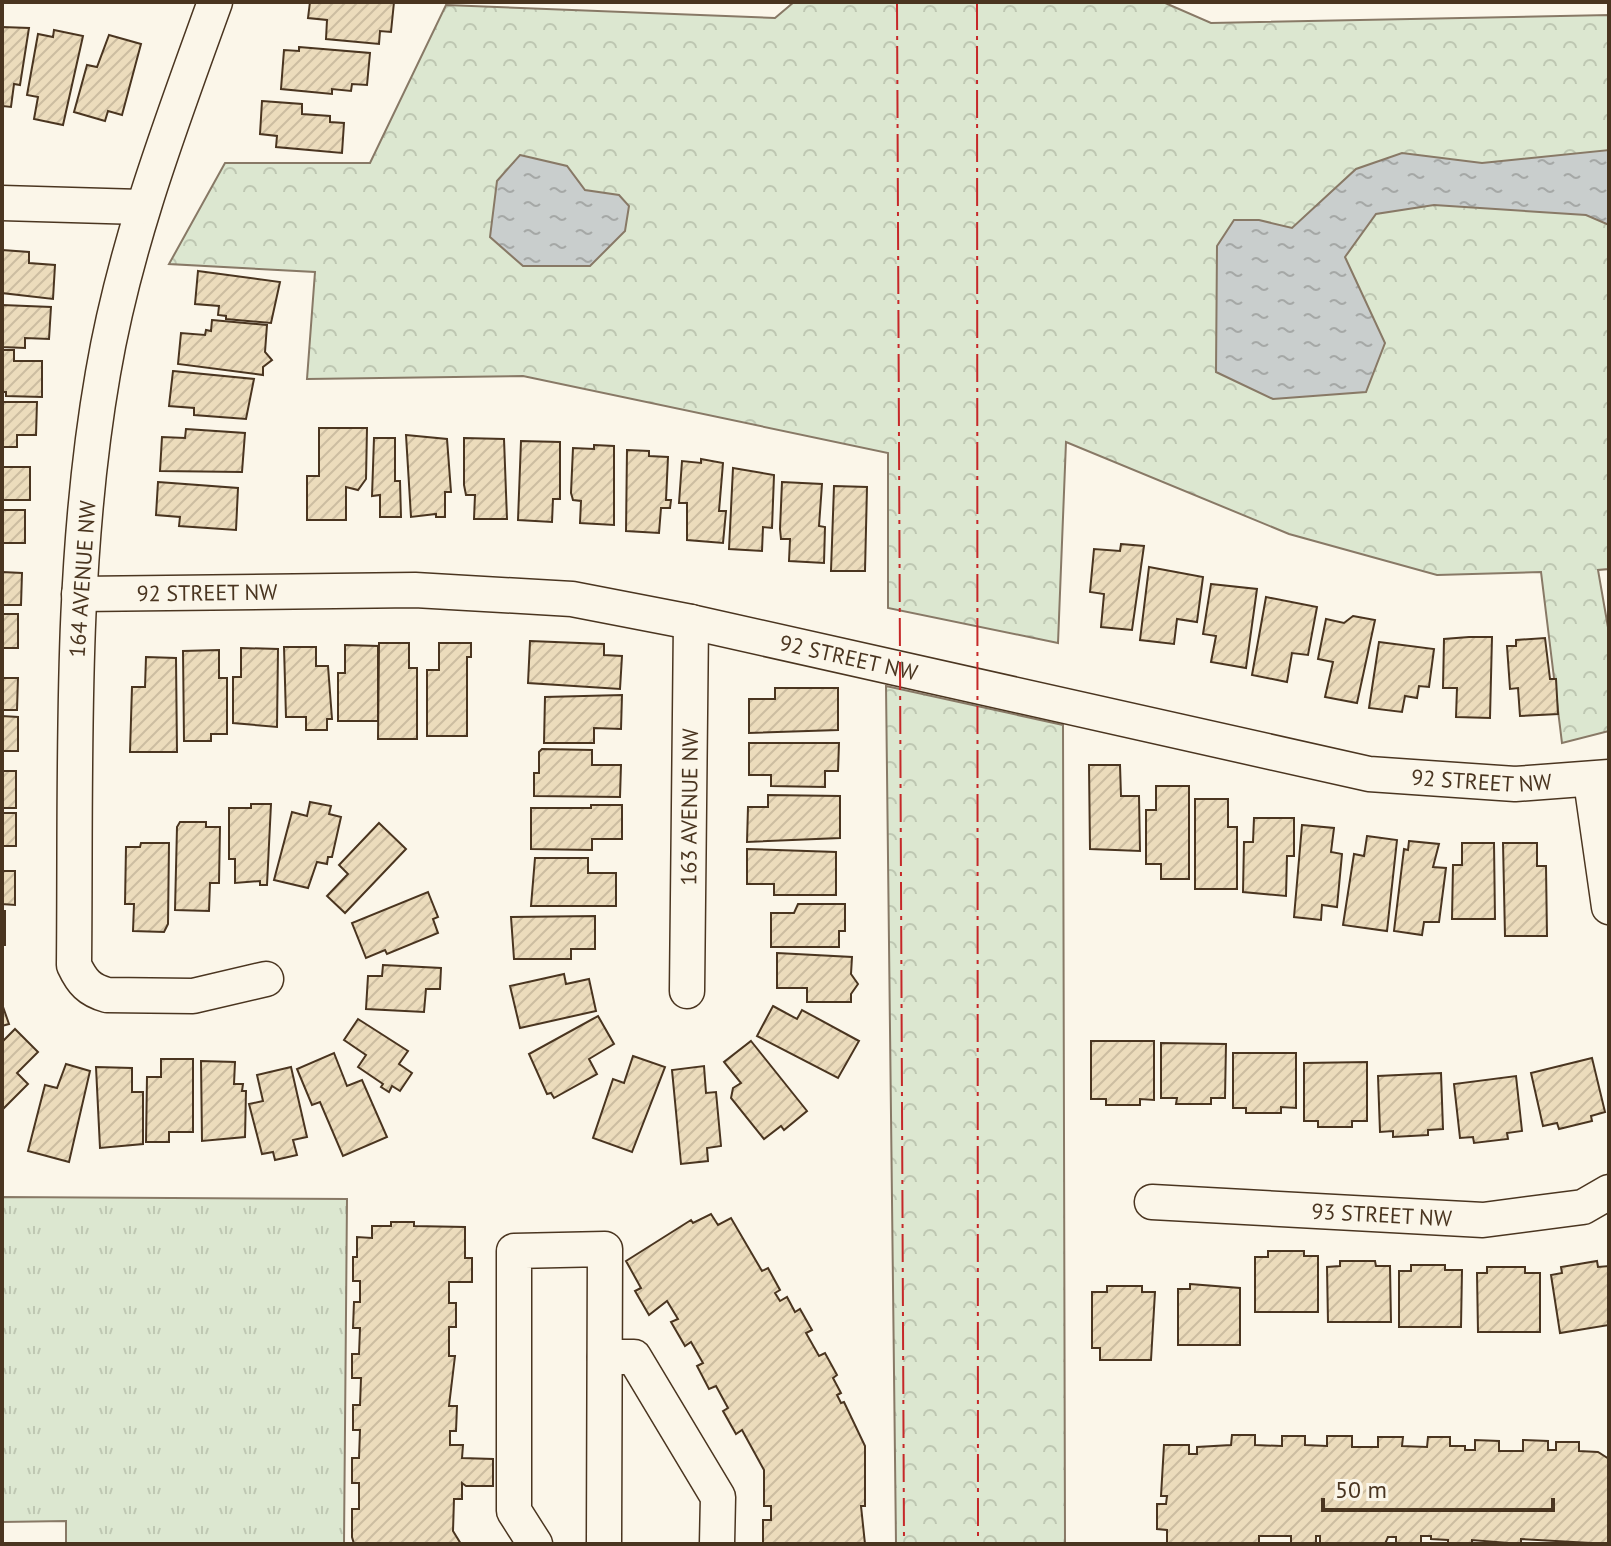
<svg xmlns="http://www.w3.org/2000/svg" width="1611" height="1546" font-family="'PT Sans',sans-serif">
<defs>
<pattern id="grass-tufts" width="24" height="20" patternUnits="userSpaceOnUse" patternTransform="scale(2)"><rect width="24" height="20" fill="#dce7d0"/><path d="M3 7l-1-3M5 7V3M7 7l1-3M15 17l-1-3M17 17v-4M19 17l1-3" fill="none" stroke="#bec7b2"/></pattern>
<pattern id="park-crowns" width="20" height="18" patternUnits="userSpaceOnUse" patternTransform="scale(2)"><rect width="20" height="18" fill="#dce7d0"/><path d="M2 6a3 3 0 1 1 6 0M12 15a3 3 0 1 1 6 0" fill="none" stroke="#bec7b2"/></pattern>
<pattern id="water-ripples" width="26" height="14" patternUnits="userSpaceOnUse" patternTransform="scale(2)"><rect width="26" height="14" fill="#c9cecd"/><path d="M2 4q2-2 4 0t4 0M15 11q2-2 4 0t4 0" fill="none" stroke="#a5a8a6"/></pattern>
<pattern id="building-hatch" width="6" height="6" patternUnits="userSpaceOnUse" patternTransform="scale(2)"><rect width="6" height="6" fill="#ecdcbc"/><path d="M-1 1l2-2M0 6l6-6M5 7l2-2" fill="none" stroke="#ccbda1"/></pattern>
</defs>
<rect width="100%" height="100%" fill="#fbf6e9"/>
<path fill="url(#grass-tufts)" stroke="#887966" stroke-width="2" d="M2,1197L347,1199L344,1544H66V1521L2,1522Z"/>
<g fill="url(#park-crowns)" stroke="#887966" stroke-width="2">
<path d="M794,2H1163L1211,23L1609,15V569L1598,570L1609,633V731L1562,743L1541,572L1437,575L1289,534L1066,442L1058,643L888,608V453L523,376L307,379L315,272L169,264L225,163H370L446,5L775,18Z"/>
<path d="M886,686L1063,725L1065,1544H896Z"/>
</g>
<g fill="url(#water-ripples)" stroke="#887966" stroke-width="2">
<path d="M1609,150V225L1586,215L1434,205L1376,214L1345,257L1385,343L1366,392L1273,399L1216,372L1217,246L1234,220H1259L1292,228L1356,169L1402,153L1482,163Z"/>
<path d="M520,155L567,166L585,190L619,195L629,206L625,231L590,266H523L490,237L497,181Z"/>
</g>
<g fill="url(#building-hatch)" stroke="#4a3520" stroke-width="2">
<path d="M310,2H394L391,32L380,31L379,44L326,39L327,20L308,18Z"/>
<path d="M2,27L29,28L20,85L14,84L11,107L3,106L2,115Z"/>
<path d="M54,30L83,36L63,125L34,119L38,97L27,95L38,34L53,37Z"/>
<path d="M109,35L141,44L122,115L108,111L105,121L74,112L87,65L97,67Z"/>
<path d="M299,47L370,53L367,85L352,84L351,91L332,89V94L281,89L284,50L299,51Z"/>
<path d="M262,101L302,104V114L330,116V122L344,123L342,153L276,147L277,136L260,134Z"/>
<path d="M2,250L29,252V263L55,265L53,299L2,293Z"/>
<path d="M198,271L280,282L271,323L226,319V316L218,315L219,306L195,304Z"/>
<path d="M2,305L51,307L49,339L25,338V348L2,347Z"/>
<path d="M212,320L267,325L265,352L272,360L263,367V375L178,364L181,333L205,335L206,330L211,331Z"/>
<path d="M2,350H14V361H42V397L6,396V392H2Z"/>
<path d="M173,371L254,379L246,419L194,415V408L169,406Z"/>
<path d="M3,402H37L36,435H17V447H2Z"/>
<path d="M319,428H367L366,479L358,490L346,487V520H307V476H319Z"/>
<path d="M186,429L245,433L242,472L160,471L162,437L185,438Z"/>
<path d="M406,435L447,439L451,492H445V517H436V514L411,517Z"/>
<path d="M374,438H395V481H400L401,517H380V495L372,496Z"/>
<path d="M464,438L504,439L507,519H474L475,495H466L464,485Z"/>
<path d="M521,441L560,442V499H553L552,522L518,520Z"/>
<path d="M594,445L614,446V525L580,523L581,501L573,500L571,493L573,448L594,449Z"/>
<path d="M627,450L649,451V456L668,457L666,500H671L670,508H661L659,533L626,531Z"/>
<path d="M701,459L723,463L719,511H726L723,543L687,540V503H679L682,461L701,463Z"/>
<rect x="2" y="467" width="28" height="33"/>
<path d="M733,468L774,475L772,528L763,527L762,551L729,549Z"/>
<path d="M158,482L238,488L236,530L179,526L180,517L156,515Z"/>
<path d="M782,482L822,484L819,526L825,527L824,563L789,561L790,539H781L780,529Z"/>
<path d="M834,486L867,487L865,571H831Z"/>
<rect x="2" y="510" width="23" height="33"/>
<path d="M1121,544L1144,546L1132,630L1101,627L1104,594L1090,592L1094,549L1120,551Z"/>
<path d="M1149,567L1203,577L1197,622L1177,619L1174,644L1140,640Z"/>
<path d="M2,572L22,573L21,605H2Z"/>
<path d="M1211,584L1257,589L1246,668L1211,662L1216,636L1203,634Z"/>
<path d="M1266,597L1317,607L1308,655L1292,653L1287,682L1252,675Z"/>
<rect x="2" y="614" width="16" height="34"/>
<path d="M1353,616L1375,620L1357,703L1325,697L1333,662L1318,659L1326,619L1344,623Z"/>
<path d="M1469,637H1492L1490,718L1456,717L1457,688H1443L1444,639Z"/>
<path d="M1545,638L1550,679H1556L1558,714L1520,716L1518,688L1510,689L1507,646H1516V640Z"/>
<path d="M530,641L604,644V655L622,656L620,689L528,683Z"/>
<path d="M1379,642L1434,649L1429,687L1419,686L1417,698L1405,696L1402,712L1369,708Z"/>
<path d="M379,643H409V668H417V739H378Z"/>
<path d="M439,643H471V657H467V736H427V670H439Z"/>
<path d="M345,645L378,646V721H338V673H345Z"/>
<path d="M284,647H316V666H328L332,719H327V730H306V717H286Z"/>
<path d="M241,648L278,649L277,727L233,723V677H241Z"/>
<path d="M219,650V678H227V734H211V741H184L183,651Z"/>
<path d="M146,657L176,658L177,752H130L132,687H145Z"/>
<path d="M2,678H18L17,710H2Z"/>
<path d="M775,688H838V730L749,733V699H775Z"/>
<path d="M622,695L621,729L594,728V743H544L545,697Z"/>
<path d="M2,716L18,717V751H2Z"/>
<path d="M749,743H839L838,771H825V787L771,786V775H749Z"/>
<path d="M542,749L592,750V765H621L620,797L534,796V773H539V752Z"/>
<path d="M1089,765H1120L1121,796H1139L1140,851L1090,849Z"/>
<rect x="2" y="771" width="14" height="37"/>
<path d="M1156,786H1189V879H1161V864H1146V810H1156Z"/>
<path d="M768,795L840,796V838L747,842L748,807H768Z"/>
<path d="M1195,799H1228V827H1237V889H1195Z"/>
<path d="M310,802L331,806L329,814L341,817L332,857H328L327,864L317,862L308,888L274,880L292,812L307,816Z"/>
<path d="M251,804H271L267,885H260V881L235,883V859H229V808H251Z"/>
<path d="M591,805H622V839H592V850L531,849V808H591Z"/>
<rect x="2" y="813" width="14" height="33"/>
<path d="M1254,818H1294V856H1287L1286,896L1243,892L1244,842H1253Z"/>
<path d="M180,822H206V827H220L219,883H210L209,911L175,910L177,827Z"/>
<path d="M379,823L406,849L345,913L327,896L348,874L339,865Z"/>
<path d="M1302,825L1334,828L1331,852L1342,854L1337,907L1322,905L1321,920L1294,917Z"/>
<path d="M1367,836L1397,840L1387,931L1343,925L1354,854L1364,856Z"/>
<path d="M1409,841L1439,844L1433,867L1446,868L1439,922H1424L1422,935L1394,931L1404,849L1408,850Z"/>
<path d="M141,843H169L168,924L164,932L133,931L134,904H125L126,847H140Z"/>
<path d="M1462,843H1494L1495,919H1452L1453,865H1462Z"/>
<path d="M1503,843H1537V866H1546L1547,936H1505Z"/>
<path d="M747,849L836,852V895H774V884H747Z"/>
<path d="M535,858H588V873H616V906H531Z"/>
<path d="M2,871H15V905L2,904Z"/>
<path d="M428,892L438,917L433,919L438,933L387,954L385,950L366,958L352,923Z"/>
<path d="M798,904H845V931H839V947H771V913H794Z"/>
<rect x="2" y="911" width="3" height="34"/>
<path d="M595,916V949H571V959H514L511,917Z"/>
<path d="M777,953L852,957L851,974L858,984L851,994V1002H807V988H777Z"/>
<path d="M383,965L441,968L440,989H426L424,1012L366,1009L368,976H382Z"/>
<path d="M564,974L566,984L589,979L596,1011L520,1028L510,986Z"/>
<path d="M2,1004L9,1024L2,1026Z"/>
<path d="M773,1006L797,1019L802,1010L859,1041L838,1078L757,1036Z"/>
<path d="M598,1016L614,1044L589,1059L597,1074L554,1098L551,1093L547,1094L529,1054Z"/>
<path d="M358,1019L408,1051L399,1064L412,1073L400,1091L392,1086L389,1092L381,1087L383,1084L358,1067L366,1055L344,1040Z"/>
<path d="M15,1029L38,1052L17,1073L28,1084L2,1110V1042Z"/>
<path d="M751,1041L807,1111L784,1130L781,1126L764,1139L731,1098L733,1088L741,1083L724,1062Z"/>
<path d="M1091,1041H1154V1100L1140,1099V1105H1106V1099H1091Z"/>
<path d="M1161,1043L1226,1044L1225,1098H1211V1104H1176L1177,1098H1161Z"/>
<path d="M334,1053L347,1086L362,1080L387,1137L343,1156L320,1102L312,1105L297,1069Z"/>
<path d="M1233,1053H1296V1108L1281,1107V1113H1246V1108H1233Z"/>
<path d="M633,1056L665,1067L632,1152L593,1138L613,1079L624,1083Z"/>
<path d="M1592,1058L1605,1112L1591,1116L1592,1121L1559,1129L1557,1123L1543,1126L1531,1073Z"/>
<path d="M161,1059H193V1132H169V1142H146L147,1077H161Z"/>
<path d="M201,1061L235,1062L234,1084H243L242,1091H246L245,1137L202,1141Z"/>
<path d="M1367,1062V1121H1352V1127H1318V1121H1304V1063Z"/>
<path d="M66,1064L90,1071L69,1162L28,1151L45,1085L57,1088Z"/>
<path d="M704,1066L706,1093L716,1092L721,1146L707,1148L708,1161L681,1164L672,1070Z"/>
<path d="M96,1067L132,1068V1092H143V1144L100,1148Z"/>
<path d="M291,1067L307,1137L293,1140L297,1155L275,1160L273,1152L262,1154L249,1104L263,1101L257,1075Z"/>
<path d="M1441,1073L1443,1129L1428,1130V1135L1393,1137V1131L1380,1132L1378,1076Z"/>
<path d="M1516,1076L1522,1131L1507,1133L1508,1139L1474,1143L1473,1137L1460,1138L1454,1084Z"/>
<path d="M711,1214L718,1225L731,1218L762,1271L768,1268L780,1290L775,1293L780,1301L787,1297L795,1312L800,1309L812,1330L806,1333L819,1356L825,1353L837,1375L833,1378L841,1393L837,1395L841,1403L844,1402L865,1446V1506H861L865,1544H763V1520H771V1506H764V1470L742,1430L736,1434L723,1411L728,1408L716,1386L709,1389L697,1366L703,1363L691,1342L685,1346L671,1322L678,1319L667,1301L649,1315L635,1291L641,1288L626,1261L691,1220L693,1223Z"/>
<path d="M391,1222H414V1226L465,1227V1258H472V1282H449V1303H456V1327H449V1356H455L449,1406H457L456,1431H450V1445H463L462,1458L493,1459V1486H466L462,1483V1499H454L453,1531L461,1544H354L352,1537V1509H359V1483H352V1458H359L360,1430H353V1405H360L361,1378H352V1354H359L360,1328H353L354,1302H360V1281H353V1257H357V1237L372,1238V1226H391Z"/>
<path d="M1268,1251H1304V1256H1318V1312H1255V1257H1268Z"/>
<path d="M1340,1261H1375L1376,1266H1390L1391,1322H1328L1327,1267L1340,1266Z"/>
<path d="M1597,1261L1598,1267L1609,1266V1325L1560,1333L1551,1275L1562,1273L1561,1267Z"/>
<path d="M1411,1265H1445V1270H1462L1461,1327H1399V1271H1411Z"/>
<path d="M1487,1267H1525V1273H1540V1332H1478L1477,1273H1487Z"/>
<path d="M1190,1284L1240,1288V1345H1178V1289H1190Z"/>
<path d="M1107,1286H1142V1292H1155L1151,1360H1100V1348H1092V1292H1107Z"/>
<path d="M1232,1435H1255V1445L1282,1446V1436H1305V1445L1327,1446V1436H1352V1447H1378V1437H1403L1402,1446L1427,1447L1428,1437H1450V1446H1465V1450H1475V1440L1499,1441V1451H1523V1440L1548,1441V1450H1556V1442H1579V1451L1598,1452L1609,1459V1544L1521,1539V1544L1472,1540V1544H1448V1540L1431,1539V1536H1421V1544H1396V1537H1388L1385,1544H1320V1536H1316V1544H1291V1536H1259V1544H1167V1530L1157,1529V1504H1166L1167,1496H1161L1164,1445H1189V1454H1197V1447L1231,1445Z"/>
</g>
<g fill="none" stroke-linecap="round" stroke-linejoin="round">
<g stroke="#4a3520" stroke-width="37">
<g id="minor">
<path d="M215,2C171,124 125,244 103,373C69,568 76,768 74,965C82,982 89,990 107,995L193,996L266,979"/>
<path d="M2,203L141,207"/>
<path id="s1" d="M79,594L415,590L572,599L691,622L1369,774L1515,784L1609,777"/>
<path d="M1591,781L1609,907"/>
<path id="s2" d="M687,991L691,622"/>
<path id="s3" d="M1152,1202L1483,1220L1583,1207L1609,1192"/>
<path d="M605,1357H634L718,1497L717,1544"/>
<path d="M535,1544L514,1511V1251L605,1249L604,1544"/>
</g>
</g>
<use href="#minor" stroke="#fbf6e9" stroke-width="34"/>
<g stroke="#c62828" stroke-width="2" stroke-dasharray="28 6 4 6" stroke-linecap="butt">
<path d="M897,2L904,1544"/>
<path d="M977,2L978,1544"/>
</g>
</g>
<g text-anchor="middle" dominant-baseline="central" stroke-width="6" stroke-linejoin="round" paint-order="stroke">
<g font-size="22" fill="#4a3520" stroke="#fbf6e9">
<text transform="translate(82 579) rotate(-86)">164 AVENUE NW</text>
<text stroke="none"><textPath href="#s1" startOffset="128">92 STREET NW</textPath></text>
<text stroke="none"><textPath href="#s1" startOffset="776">92 STREET NW</textPath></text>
<text stroke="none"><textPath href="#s1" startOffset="1422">92 STREET NW</textPath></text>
<text stroke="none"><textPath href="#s2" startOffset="184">163 AVENUE NW</textPath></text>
<text stroke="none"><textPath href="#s3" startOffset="230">93 STREET NW</textPath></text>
</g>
</g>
<rect width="1611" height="1546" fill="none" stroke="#4a3520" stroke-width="8"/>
<path d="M1323 1498v12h230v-12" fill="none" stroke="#4a3520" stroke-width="4"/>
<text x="1335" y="1498" font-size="24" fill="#4a3520" stroke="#fbf6e9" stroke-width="6" paint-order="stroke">50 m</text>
</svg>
